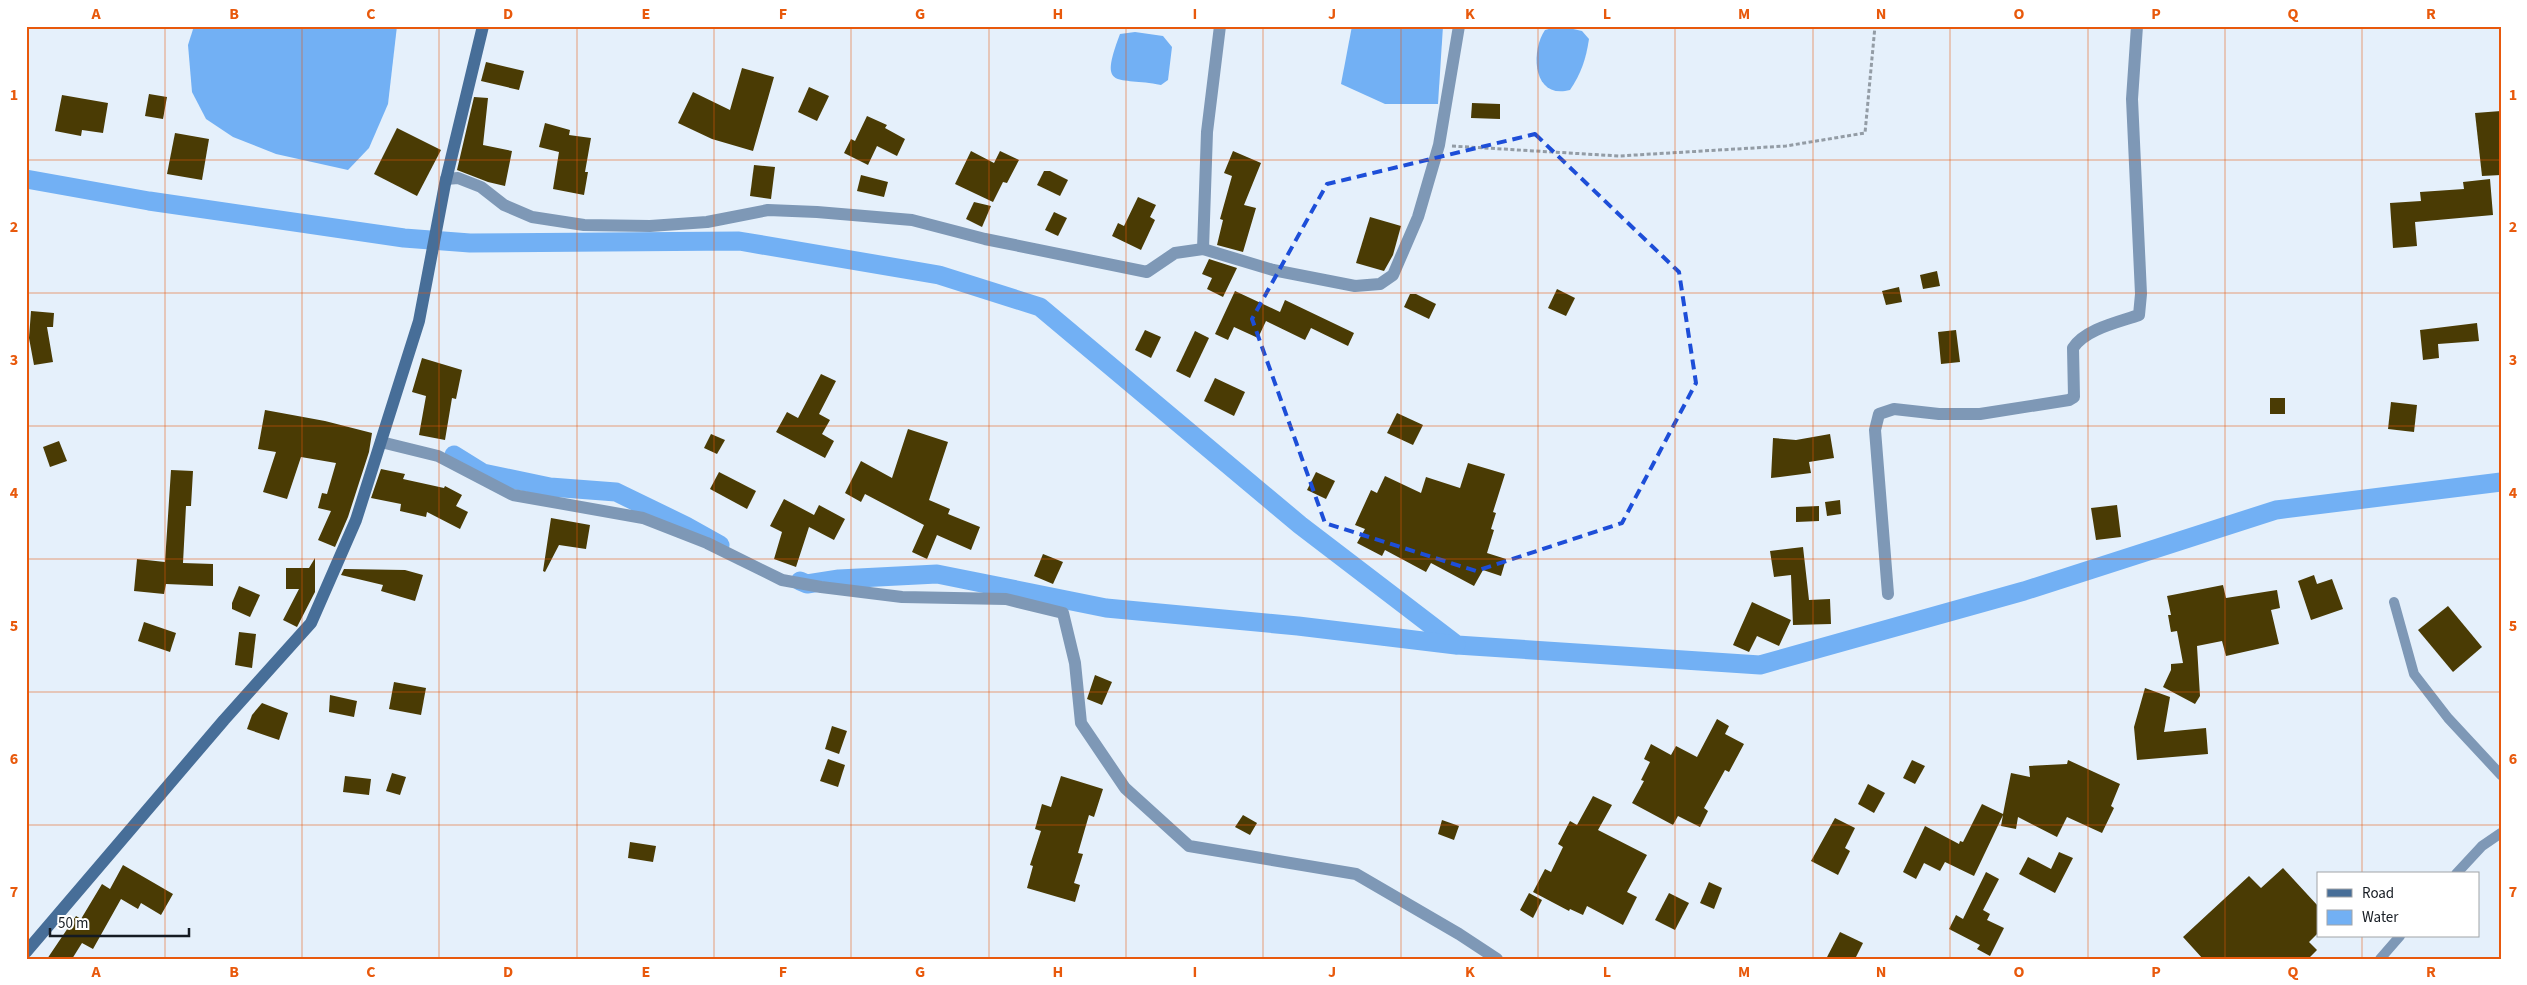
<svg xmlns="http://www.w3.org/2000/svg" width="2527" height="985" font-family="'Source Sans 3',sans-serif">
<rect width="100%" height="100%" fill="#e5f0fb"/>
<g fill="#72b0f4">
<path d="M194,26H397L388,104L369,148L348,170L276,154L233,137L206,119L192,92L188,45Z"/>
<path d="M1352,26H1443L1438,104H1385L1341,84Z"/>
<path d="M1560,26L1582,31L1589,39C1586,59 1581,74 1570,90C1533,100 1530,52 1545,30Z"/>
<path d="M1135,32L1163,36L1172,47L1168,80L1161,85C1117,76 1098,92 1120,34Z"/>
</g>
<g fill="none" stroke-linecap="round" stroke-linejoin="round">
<g stroke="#72b0f4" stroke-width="19">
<path d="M26,179L149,201L404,238L470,243L739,241L939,275L1040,307L1300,525L1457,645L1760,665L2024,591L2276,510L2501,482"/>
<path d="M454,455L483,473L550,487L616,492L686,526L720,545"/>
<path d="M800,581L807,584L839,579L937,574L1106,608L1298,626L1456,645"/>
</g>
</g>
<g fill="#4a3b04">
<path d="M486,62L524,71L519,90L481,81Z"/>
<path d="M742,68L774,77L753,151L712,139L678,123L693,92L730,110Z"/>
<path d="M809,87L829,96L817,121L798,112Z"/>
<path d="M149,94L167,97L163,119L145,116Z"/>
<path d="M62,95L108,103L103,133L82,130L81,136L55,131Z"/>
<path d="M474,97L488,98L483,145L512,151L505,186L488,182L457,170Z"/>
<path d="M1472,103L1500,104V119L1471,118Z"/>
<path d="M2501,111V175L2482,176L2475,113Z"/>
<path d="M867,116L887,125L885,128L905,139L897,156L877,146L868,165L844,153L851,139L855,141Z"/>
<path d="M545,123L570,130L569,135L591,138L585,172H588L584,195L553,189L559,152L539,147Z"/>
<path d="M397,128L441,150L417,196L374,174Z"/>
<path d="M175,133L209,139L202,180L167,174Z"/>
<path d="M971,151L994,163L1000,151L1019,160L1007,183L1003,182L993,202L955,184Z"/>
<path d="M1233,151L1261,163L1244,205L1256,208L1243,252L1217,245L1223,220L1220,219L1232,176L1224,173Z"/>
<path d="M754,165L775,167L771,199L750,196Z"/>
<path d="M1044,171H1050L1068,180L1060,196L1037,185Z"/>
<path d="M861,175L888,182L884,197L857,191Z"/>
<path d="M2490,179L2493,215L2415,222L2417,246L2393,248L2390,203L2421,201L2420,192L2464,189L2463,182Z"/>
<path d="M1138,197L1156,205L1150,217L1155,220L1141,250L1112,236L1118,223L1124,226Z"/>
<path d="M974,202L991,206L982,227L966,219Z"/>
<path d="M1054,212L1067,218L1058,236L1045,230Z"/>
<path d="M1370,217L1401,226L1393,255L1384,271L1356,263Z"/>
<path d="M1209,259L1237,268L1223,297L1207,289L1212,278L1202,274Z"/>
<path d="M1937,271L1940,286L1923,289L1920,275Z"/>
<path d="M1899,287L1902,302L1886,305L1882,291Z"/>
<path d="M1557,289L1575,298L1566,316L1548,308Z"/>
<path d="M1235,291L1280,312L1285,300L1354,333L1348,346L1311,328L1305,340L1266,321L1258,338L1234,327L1228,340L1215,334Z"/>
<path d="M1410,294H1416L1436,304L1429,319L1404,307Z"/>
<path d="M31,311L54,313L53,327H47L53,362L34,365L29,338Z"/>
<path d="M2477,323L2479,341L2438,344L2439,358L2423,360L2420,330Z"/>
<path d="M1145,330L1161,337L1151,358L1135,350Z"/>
<path d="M1956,330L1960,362L1941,364L1938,332Z"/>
<path d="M1195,331L1209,338L1190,378L1176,371Z"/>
<path d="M422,358L462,370L456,399L452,398L445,440L419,435L426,396L412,392Z"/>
<path d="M821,374L836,381L819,414L830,420L822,434L834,441L825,458L776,432L787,412L798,418Z"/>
<path d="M1215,378L1245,392L1234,416L1204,401Z"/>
<rect x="2270" y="398" width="15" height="16"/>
<path d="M2391,402L2417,405L2414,432L2388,429Z"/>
<path d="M265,410L325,421L372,433L369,452L348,517L335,547L318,540L331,511L318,508L322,493L327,494L336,463L301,457L287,499L263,492L276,452L258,449Z"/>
<path d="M1397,413L1423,425L1413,445L1387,433Z"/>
<path d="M908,429L948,442L929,500L950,509L948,514L980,527L971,550L937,535L927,559L912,552L924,525L865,494L861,502L845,493L861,461L892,478Z"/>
<path d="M711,434L725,440L717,454L704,448Z"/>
<path d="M1830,434L1834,458L1809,462L1811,473L1771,478L1773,438L1796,440Z"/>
<path d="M59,441L67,461L50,467L43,447Z"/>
<path d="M1468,463L1505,474L1493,512L1496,513L1491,529L1494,530L1487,553L1506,559L1501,576L1483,570L1474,586L1431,563L1426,572L1385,550L1382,556L1357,543L1365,529L1355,525L1371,490L1377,493L1385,476L1421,493L1426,477L1460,488Z"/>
<path d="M381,469L405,474L403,479L444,488L445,486L462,495L456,506L468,512L460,529L427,512L426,517L400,511L401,504L371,498Z"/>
<path d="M171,470L193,471L191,506H186L183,563L213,564V586L166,584L164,594L134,591L137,559L165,562Z"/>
<path d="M719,472L756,491L747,509L710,489Z"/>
<path d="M1316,472L1335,481L1326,499L1307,490Z"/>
<path d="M784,499L814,515L819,505L845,519L834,540L809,527L796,567L774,559L782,532L770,526Z"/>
<path d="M1840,500L1841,514L1827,516L1825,502Z"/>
<path d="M2117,505L2121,537L2096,540L2091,508Z"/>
<path d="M1819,506V521L1796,522V507Z"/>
<path d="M551,518L590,525L586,549L559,545L545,572L543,571Z"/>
<path d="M1803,547L1809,600L1830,599L1831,624L1793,625L1791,575L1774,577L1770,551Z"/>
<path d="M1043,554L1063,562L1053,584L1034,576Z"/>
<path d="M315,558V592L297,627L283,620L299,589H286V568H309Z"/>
<path d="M344,569L405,570L423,575L415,601L381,591L383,585L341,575Z"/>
<path d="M2314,575L2317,584L2332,579L2343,609L2311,620L2298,581Z"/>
<path d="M2223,585L2226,598L2277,590L2280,608L2271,610L2279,644L2226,656L2222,641L2197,646L2200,696L2195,704L2163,687L2171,670V664L2183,663L2177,631L2171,632L2168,615H2171L2167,596Z"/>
<path d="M239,586L260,595L250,617L232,609V603Z"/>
<path d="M1752,602L1791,620L1779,646L1757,636L1749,652L1733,645Z"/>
<path d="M2448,606L2482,647L2453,672L2418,630Z"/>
<path d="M144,622L176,633L170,652L138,641Z"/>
<path d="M239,632L256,634L252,668L235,665Z"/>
<path d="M1095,675L1112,682L1102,705L1087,699Z"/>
<path d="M394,682L426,688L421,715L389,709Z"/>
<path d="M2145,688L2170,697L2164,732L2206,728L2208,754L2137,760L2134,727Z"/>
<path d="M330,695L357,701L354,717L329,712Z"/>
<path d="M262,703L288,713L279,740L247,729L252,715Z"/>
<path d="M1717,719L1729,726L1725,734L1744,744L1729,772L1725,770L1704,808L1708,811L1700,827L1678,816L1673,825L1632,803L1644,781L1641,780L1650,762L1644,759L1651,744L1671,755L1676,746L1697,757Z"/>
<path d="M832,726L847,731L839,754L825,749Z"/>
<path d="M828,759L845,765L838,787L820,781Z"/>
<path d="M1912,760L1925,766L1915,784L1903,778Z"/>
<path d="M2068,760L2120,784L2111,806L2114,808L2102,833L2067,817L2057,837L2018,817L2016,829L2001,826L2003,815L1974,876L1945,862L1940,871L1924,863L1916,879L1903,872L1925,826L1959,844L1960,841L1963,842L1982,804L2003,814L2011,773L2030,777L2029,766L2067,764Z"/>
<path d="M392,773L406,777L400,795L386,791Z"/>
<path d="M345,776L371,779L369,795L343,792Z"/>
<path d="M1061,776L1103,789L1094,817L1089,815L1078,853L1083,854L1074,883L1080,885L1075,902L1027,888L1033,866L1030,865L1041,831L1035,829L1042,804L1051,807Z"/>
<path d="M1868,784L1885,793L1874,813L1858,804Z"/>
<path d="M1593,796L1612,805L1598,830L1647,855L1627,892L1637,897L1623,925L1587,906L1583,915L1570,909L1569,911L1533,892L1545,869L1551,872L1563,847L1558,844L1570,821L1577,825Z"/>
<path d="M1243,815L1257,823L1250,835L1235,827Z"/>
<path d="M1835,818L1855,828L1845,848L1850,851L1838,875L1811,861Z"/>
<path d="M1442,820L1459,826L1454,840L1438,834Z"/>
<path d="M630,842L656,846L653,862L628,858Z"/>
<path d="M2059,852L2073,858L2055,893L2019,874L2028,857L2051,869Z"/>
<path d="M123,865L173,894L161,915L141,903L138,909L121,899L93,949L82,943L72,959H47L76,916L81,919L102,884L110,889Z"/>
<path d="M2283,868L2318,906V933L2309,942L2317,950L2308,959H2203L2183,937L2249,876L2261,888Z"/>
<path d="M1986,872L1999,879L1983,910L1990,914L1987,920L2004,928L1990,956L1977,949L1980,945L1949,929L1956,915L1963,919Z"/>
<path d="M1709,882L1722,888L1714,909L1700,903Z"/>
<path d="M1529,893L1542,900L1533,918L1520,910Z"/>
<path d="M1669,893L1689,903L1675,930L1655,920Z"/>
<path d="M1840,932L1863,943L1855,959H1826Z"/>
</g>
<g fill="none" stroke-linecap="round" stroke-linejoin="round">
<path stroke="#939ca5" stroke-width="3" stroke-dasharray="4 2.5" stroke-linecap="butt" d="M1452,146L1619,156L1786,146L1865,133L1875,26"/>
<g stroke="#7e98b6" stroke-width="10">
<path d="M2394,602L2414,674L2448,718L2501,775"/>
<path d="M2456,874L2482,846L2501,833"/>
<path d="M2380,959L2400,936"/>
</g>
<g stroke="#7e98b6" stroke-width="12">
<path d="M446,179L458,178L481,187L504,205L532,217L584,225L650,226L707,222L768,210L817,212L912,220L985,239L1147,272L1175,253L1203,249L1207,132L1220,26"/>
<path d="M1203,249L1273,270L1355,286L1380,284L1393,275L1418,217L1439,145L1459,26"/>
<path d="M381,442L438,456L513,495L643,518L707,543L782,580L821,587L902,597L1006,599L1063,613L1075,663L1081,723L1125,788L1189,846L1356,874L1459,934L1497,959"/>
<path d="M1888,594L1875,430L1879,414L1894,409L1939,414H1980L2069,400L2074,397L2073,348C2085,329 2119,322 2139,315L2141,294L2132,99L2137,26"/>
</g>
<path stroke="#476e98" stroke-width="12" d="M26,952L224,720L311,623L356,520L419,321L445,184L483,26"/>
</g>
<path fill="none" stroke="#1d4ed8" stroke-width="4" stroke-dasharray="10 6" stroke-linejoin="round" d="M1535,134L1679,272L1696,383L1622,523L1476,571L1325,523L1252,319L1327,184Z"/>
<path fill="none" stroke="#e8590c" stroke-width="1" stroke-opacity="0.55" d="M165,26V959M302,26V959M439,26V959M577,26V959M714,26V959M851,26V959M989,26V959M1126,26V959M1263,26V959M1401,26V959M1538,26V959M1675,26V959M1813,26V959M1950,26V959M2088,26V959M2225,26V959M2362,26V874M26,160H2501M26,293H2501M26,426H2501M26,559H2501M26,692H2501M26,825H2501M2362,936V959"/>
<rect width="2527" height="985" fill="none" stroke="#ffffff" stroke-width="55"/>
<rect x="2317" y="872" width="162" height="65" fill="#ffffff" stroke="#a1a4a7"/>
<rect x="2327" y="889" width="25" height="8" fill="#476e98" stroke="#a1a4a7"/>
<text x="2362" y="898" font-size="15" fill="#151b22">Road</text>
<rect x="2327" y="910" width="25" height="15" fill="#72b0f4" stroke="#a1a4a7"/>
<text x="2362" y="922" font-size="15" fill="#151b22">Water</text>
<path d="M50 928v8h139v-8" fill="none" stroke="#151b22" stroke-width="2.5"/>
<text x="58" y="928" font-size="15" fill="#151b22" stroke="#ffffff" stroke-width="4" paint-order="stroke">50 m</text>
<rect x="28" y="28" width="2472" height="930" fill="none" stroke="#e8590c" stroke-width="2"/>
<g font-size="16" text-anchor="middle" font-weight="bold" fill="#e8590c">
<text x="96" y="19">A</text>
<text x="234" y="19">B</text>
<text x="371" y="19">C</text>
<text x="508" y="19">D</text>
<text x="646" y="19">E</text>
<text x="783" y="19">F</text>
<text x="920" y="19">G</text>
<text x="1058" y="19">H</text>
<text x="1195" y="19">I</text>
<text x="1332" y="19">J</text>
<text x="1470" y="19">K</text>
<text x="1607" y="19">L</text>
<text x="1744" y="19">M</text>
<text x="1881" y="19">N</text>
<text x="2019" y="19">O</text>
<text x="2156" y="19">P</text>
<text x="2293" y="19">Q</text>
<text x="2431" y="19">R</text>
<text x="14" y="100">1</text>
<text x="2513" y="100">1</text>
<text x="14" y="232">2</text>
<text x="2513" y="232">2</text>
<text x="14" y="365">3</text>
<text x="2513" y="365">3</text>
<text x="14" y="498">4</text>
<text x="2513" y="498">4</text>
<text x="14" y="631">5</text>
<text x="2513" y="631">5</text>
<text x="14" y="764">6</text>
<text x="2513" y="764">6</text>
<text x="14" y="897">7</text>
<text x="2513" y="897">7</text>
<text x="96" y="977">A</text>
<text x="234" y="977">B</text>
<text x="371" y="977">C</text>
<text x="508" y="977">D</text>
<text x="646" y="977">E</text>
<text x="783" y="977">F</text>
<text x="920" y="977">G</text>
<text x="1058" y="977">H</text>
<text x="1195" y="977">I</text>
<text x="1332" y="977">J</text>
<text x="1470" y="977">K</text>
<text x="1607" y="977">L</text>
<text x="1744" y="977">M</text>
<text x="1881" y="977">N</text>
<text x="2019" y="977">O</text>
<text x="2156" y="977">P</text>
<text x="2293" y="977">Q</text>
<text x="2431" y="977">R</text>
</g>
</svg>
